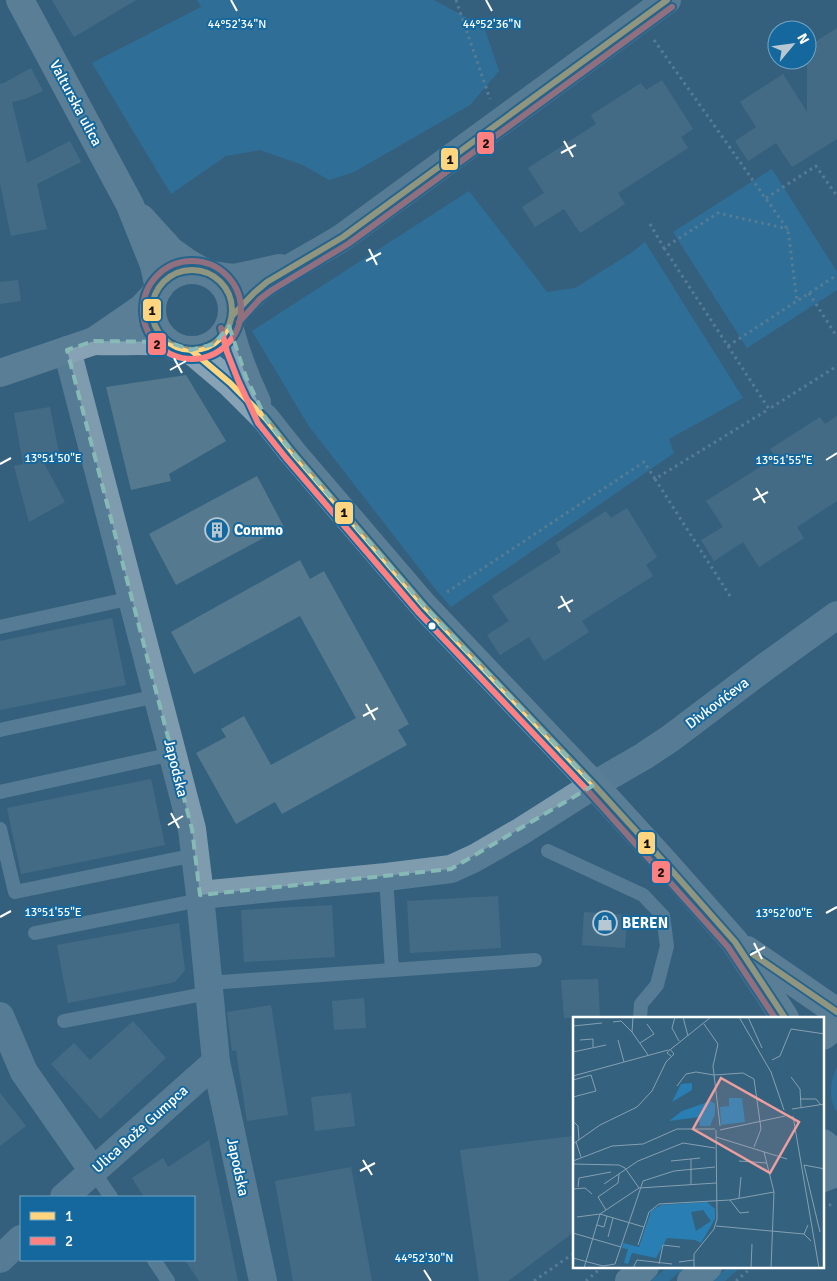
<svg xmlns="http://www.w3.org/2000/svg" width="837" height="1281" font-family="Signika,sans-serif">
<rect width="100%" height="100%" fill="#34617e"/>
<g fill="#297fb3">
<path d="M197,0H434L484,27L499,71L470,105L354,172L329,180L303,165L260,150L226,156L171,194L92,63L201,7Z"/>
<path d="M772,169L837,272V290L747,348L673,232Z"/>
<path d="M469,191L547,292L575,288L631,253L645,242L743,398L669,439L674,453L451,607L433,586L308,425L252,331Z"/>
<path d="M837,1067V1112C828,1099 830,1081 837,1067Z"/>
<path d="M667,1267H685L669,1281H651Z"/>
<path d="M728,1267H741L725,1281H712Z"/>
</g>
<g fill="#55798f">
<path d="M52,0H136L74,37Z"/>
<path d="M837,28V139L792,167L776,143L748,161L735,141L756,127L740,102L783,74L807,112V47Z"/>
<path d="M31,68L43,91L25,99L12,102L27,163L70,141L81,162L37,184L47,229L11,236L0,183V84L4,83Z"/>
<path d="M662,80L693,129L681,137L688,148L618,193L625,204L580,233L564,209L535,227L522,207L544,193L528,168L596,124L591,115L641,83L646,90Z"/>
<path d="M18,280L21,301L0,304V282Z"/>
<path d="M186,375L226,441L169,474L171,481L131,490L106,387Z"/>
<path d="M50,407L60,458L43,461L65,502L29,522L14,466L23,464L14,413Z"/>
<path d="M837,416V501L797,527L804,538L759,567L743,542L714,561L701,540L723,527L706,501L776,457L770,449L820,417L825,424Z"/>
<path d="M257,476L284,527L176,585L149,534Z"/>
<path d="M627,508L657,557L646,565L653,576L582,621L589,632L544,661L529,637L500,655L487,635L509,621L492,596L561,552L556,543L606,511L611,518Z"/>
<path d="M300,560L310,579L324,571L409,724L398,730L407,745L282,814L275,802L236,824L196,753L226,737L221,729L244,716L271,765L356,718L300,616L194,674L171,632Z"/>
<path d="M112,618L126,685L0,710V641Z"/>
<path d="M151,779L165,845L21,874L7,808Z"/>
<path d="M498,896L501,948L410,953L407,901Z"/>
<path d="M332,905L335,957L244,962L241,910Z"/>
<path d="M584,912L627,915L625,948L582,945Z"/>
<path d="M179,923L185,970L175,982L68,1003L57,945Z"/>
<path d="M598,979L600,1018H564L561,980Z"/>
<path d="M364,998L366,1028L334,1030L332,1001Z"/>
<path d="M271,1005L288,1115L247,1121L236,1050L232,1051L227,1012Z"/>
<path d="M133,1021L166,1058L100,1119L51,1064L74,1043L90,1060Z"/>
<path d="M0,1093L26,1126L0,1146Z"/>
<path d="M351,1093L355,1126L315,1131L311,1097Z"/>
<path d="M574,1136V1232L508,1281H479L460,1150Z"/>
<path d="M209,1140L238,1281H199L185,1260H194V1197H144L132,1178L163,1158L168,1167Z"/>
<path d="M351,1167L372,1281H293L275,1181Z"/>
</g>
<g fill="none" stroke-linecap="round" stroke-linejoin="round">
<g stroke="#7f9caf" stroke-width="3" stroke-dasharray="2.5 4" stroke-linecap="butt">
<path d="M456,0L490,99"/>
<path d="M654,40L788,230L797,301"/>
<path d="M766,198L816,166L837,196"/>
<path d="M650,224L664,248L718,213L788,229"/>
<path d="M664,248L769,409L837,366"/>
<path d="M809,293L837,337"/>
<path d="M728,346L837,275"/>
<path d="M447,592L644,462L655,479"/>
<path d="M730,596L655,479L769,409"/>
<path d="M823,1208L832,1204"/>
<path d="M534,1281L574,1253"/>
<path d="M586,1281L602,1267"/>
<path d="M736,1281L752,1267"/>
</g>
<g stroke="#7f9caf" stroke-width="14">
<path d="M0,627L132,598"/>
<path d="M0,730L157,696"/>
<path d="M0,792L172,754"/>
<path d="M0,829L15,892L195,855"/>
<path d="M548,851L643,895L663,916L667,946L657,985L641,1004L640,1018"/>
<path d="M386,877L392,970L535,960"/>
<path d="M35,933L200,900"/>
<path d="M208,983L392,970"/>
<path d="M64,1021L209,993"/>
<path d="M93,1171L111,1197"/>
<path d="M154,1260L168,1281"/>
</g>
<g stroke="#7f9caf" stroke-width="28">
<path d="M213,275L234,278L280,268"/>
<path d="M232,316C240,307 248,298 257,290C284,269 315,255 343,237L667,0"/>
<path d="M67,350L192,829L200,895L216,1062L263,1281"/>
<path d="M200,895L386,877L451,869L475,858L520,832L594,785L644,756L671,738L765,667L837,615"/>
<path d="M0,1016L24,1072L93,1171"/>
<path d="M64,1197L216,1062"/>
<path d="M0,1259L21,1239"/>
</g>
<g stroke="#86a2b4" stroke-width="28">
<path d="M20,0L130,205L154,265L159,288"/>
<path d="M141,218L171,251L185,261L202,271"/>
<circle cx="192" cy="310" r="40"/>
<path d="M229,326C236,353 245,377 257,402"/>
<path d="M94,341C119,342 143,340 168,342"/>
<path d="M191,350L230,383L266,419L293,453L425,607L594,785L666,864L735,942L785,1018"/>
<path d="M0,373L94,341L142,308L155,294"/>
<path d="M747,950L837,1012"/>
<path d="M823,1036L837,1025"/>
<path d="M823,1143L837,1154"/>
<path d="M823,1178L837,1173"/>
<path d="M629,1281L645,1267"/>
<path d="M691,1281L708,1267"/>
</g>
<g stroke="#14689d" stroke-width="10">
<g id="bus-1">
<circle cx="192" cy="310" r="40"/>
<path d="M232,316L254,293L267,282L343,237L667,0"/>
<path d="M191,350L230,383L266,419L293,453L425,607L594,785L666,864L735,942L785,1018"/>
<path d="M754,955L837,1012"/>
</g>
</g>
<g stroke="#14689d" stroke-width="10">
<g id="bus-2">
<circle cx="192" cy="310" r="49"/>
<path d="M239,322L260,299L272,290L348,244L672,7"/>
<path d="M221,328L227,352L238,380L258,423L286,458L419,613L588,791L728,947L775,1018"/>
</g>
</g>
<use href="#bus-1" stroke="#ffd580" stroke-width="6"/>
<use href="#bus-2" stroke="#ff8080" stroke-width="6"/>
</g>
<path d="M0 0H837V1281H0ZM229,326L246,377L266,419L293,453L425,607L594,785L451,869L200,895L192,829L67,350L94,341L168,342L191,350L214,344Z" fill="#34617e" fill-opacity=".55" fill-rule="evenodd"/>
<path fill="none" stroke="#87bab6" stroke-width="4" stroke-dasharray="10 6" stroke-linejoin="round" d="M229,326L246,377L266,419L293,453L425,607L594,785L451,869L200,895L192,829L67,350L94,341L168,342L191,350L214,344Z"/>
<path fill="none" stroke="#fff" stroke-width="2" d="M231,0L237,11M486,0L492,11M564,141L573,157M561,153L576,145M369,249L377,265M366,261L381,253M174,358L182,373M170,370L186,361M826,460L837,453M0,464L11,458M756,488L765,503M753,500L768,492M561,596L570,612M558,608L573,600M366,704L375,720M363,716L378,708M171,813L179,828M168,825L183,816M826,913L837,907M0,917L11,911M754,943L762,959M750,955L765,947M363,1160L372,1175M360,1171L375,1163M424,1270L431,1281"/>
<defs>
<g id="building-ring" transform="scale(1.25)"><circle r="9.5" fill="#14689d" stroke="#b8c8d2" stroke-width="1.5"/><path d="M-4-6H4V6H1V3H-1V6H-4ZM-2.5-4.3h1.7v1.8h-1.7ZM.8-4.3h1.7v1.8H.8ZM-2.5-1h1.7V.8h-1.7ZM.8-1h1.7V.8H.8Z" fill="#b8c8d2"/></g>
<g id="shop-ring" transform="scale(1.25)"><circle r="9.5" fill="#14689d" stroke="#b8c8d2" stroke-width="1.5"/><path d="M-5-2.5h2.3a2.7 3.5 0 0 1 5.4 0H5L5.5 6h-11ZM-1.5-2.5h3a1.5 2.3 0 0 0-3 0Z" fill="#b8c8d2"/></g>
</defs>
<g fill-rule="evenodd">
<use href="#building-ring" x="217" y="530"/>
<use href="#shop-ring" x="605" y="923"/>
</g>
<circle fill="#fff" stroke="#14689d" stroke-width="2" cx="432" cy="626" r="4.5"/>
<g text-anchor="middle" dominant-baseline="central" stroke-width="4" stroke-linejoin="round" paint-order="stroke">
<g font-size="15" fill="#fff" stroke="#14689d">
<text transform="translate(76 103) rotate(62)">Valturska ulica</text>
<text transform="translate(717 703) rotate(-37)">Divkovićeva</text>
<text transform="translate(176 768) rotate(76)">Japodska</text>
<text transform="translate(140 1129) rotate(-42)">Ulica Bože Gumpca</text>
<text transform="translate(238 1167) rotate(78)">Japodska</text>
</g>
<g font-size="15" font-weight="bold" fill="#fff" stroke="#14689d" text-anchor="start">
<text x="234" y="530">Commo</text>
<text x="622" y="923">BEREN</text>
</g>
</g>
<g transform="translate(573 1017)">
<rect width="251" height="251" fill="#34617e"/>
<path d="M119,66V73L99,85L108,67ZM156,81H169L172,105L148,108L147,90L156,89ZM138,84L142,87V97L137,109H127L126,100L96,104L109,94ZM134,185L142,192V202L128,226L122,223L94,221L83,241L59,236L55,247L51,246L55,232L49,231L50,226L66,230L78,194L88,188ZM130,193L138,204L123,214L118,195Z" fill="#297fb3" fill-rule="evenodd"/>
<path fill="none" stroke="#85a0b2" stroke-width="1" d="M60,0L59,15L75,38M102,0L99,11L106,24M110,0L115,19M166,0L198,55L211,93M175,0L189,31M40,5L48,4L59,15M131,7L145,27L140,49L147,109M0,9L29,6M218,12L252,17M7,23L20,22V30M45,23L51,45M67,26L81,17L74,7M98,32L138,0M0,35L33,28M199,43L207,39L218,12M0,59L95,33M218,60L227,72L228,90M0,63L18,58L23,74L0,80M104,69L113,57L123,55L141,58L170,56L181,62L188,112L181,130M228,82H243L248,88M219,92L252,87M220,99L246,251M0,104L5,109L6,123M147,113L212,99M143,120L214,142M3,125L8,140M0,127L27,108L64,90L79,74L93,45L101,37L97,32L94,36L98,39M191,135L201,175L198,251M0,144L39,129L70,127L104,112H142M98,144L118,142M166,144L194,146M0,147L46,148L52,151L66,171M31,167L65,144L110,126L142,131M118,167V142L127,141M5,170L6,161L38,155M0,172L12,171L19,177M166,181L168,160M157,183L167,196L176,195M33,193L25,180L45,166L46,157M4,200L27,197L66,171L143,166M24,208L31,210L34,199M235,208L231,217L238,224M143,209L231,217M247,215L231,148L252,152M0,216L48,230M35,220L40,201M65,228L76,195L86,187L157,183L201,175M0,241L30,249L42,247L70,164L101,154L142,150M106,245L121,243M86,247L90,228L107,230M11,251L27,197L71,210M60,251L64,243L99,247M121,251V237L141,212L144,202L143,113M178,251L179,227"/>
<path fill="#ed9e9e" fill-opacity="0.15" stroke="#ed9e9e" stroke-width="2.5" d="M148,61L226,105L197,156L120,112Z"/>
<rect width="251" height="251" fill="none" stroke="#fff" stroke-width="2.5"/>
</g>
<g font-size="12" text-anchor="middle" fill="#fff" stroke="#14689d" stroke-width="4" stroke-linejoin="round" paint-order="stroke">
<text x="237" y="28">44°52'34"N</text>
<text x="492" y="28">44°52'36"N</text>
<text x="53" y="462">13°51'50"E</text>
<text x="784" y="464">13°51'55"E</text>
<text x="53" y="916">13°51'55"E</text>
<text x="784" y="917">13°52'00"E</text>
<text x="424" y="1262">44°52'30"N</text>
</g>
<g stroke="#14689d" stroke-width="2">
<rect x="476" y="131" width="19" height="24" rx="5" fill="#ff8080"/>
<rect x="440" y="147" width="19" height="24" rx="5" fill="#ffd580"/>
<rect x="142" y="298" width="20" height="24" rx="5" fill="#ffd580"/>
<rect x="147" y="332" width="20" height="24" rx="5" fill="#ff8080"/>
<rect x="334" y="501" width="20" height="24" rx="5" fill="#ffd580"/>
<rect x="637" y="831" width="19" height="24" rx="5" fill="#ffd580"/>
<rect x="651" y="860" width="20" height="24" rx="5" fill="#ff8080"/>
</g>
<g font-size="14" text-anchor="middle" font-weight="bold" fill="#111">
<text x="486" y="148">2</text>
<text x="450" y="164">1</text>
<text x="152" y="315">1</text>
<text x="157" y="349">2</text>
<text x="344" y="517">1</text>
<text x="647" y="848">1</text>
<text x="661" y="877">2</text>
</g>
<rect x="20" y="1196" width="175" height="65" fill="#14689d" stroke="#72a4c4"/>
<rect x="30" y="1212" width="25" height="8" fill="#ffd580" stroke="#72a4c4"/>
<text x="65" y="1221" font-size="15" fill="#ffffff">1</text>
<rect x="30" y="1237" width="25" height="8" fill="#ff8080" stroke="#72a4c4"/>
<text x="65" y="1246" font-size="15" fill="#ffffff">2</text>
<g transform="translate(792 45) rotate(61)"><circle r="24" fill="#14689d" stroke="#72a4c4"/>
<path d="M0-4L9 19L0 12L-9 19Z" fill="#b8c8d2"/>
<text y="-8" font-size="14" font-weight="bold" text-anchor="middle" fill="#ffffff">N</text>
</g>
</svg>
